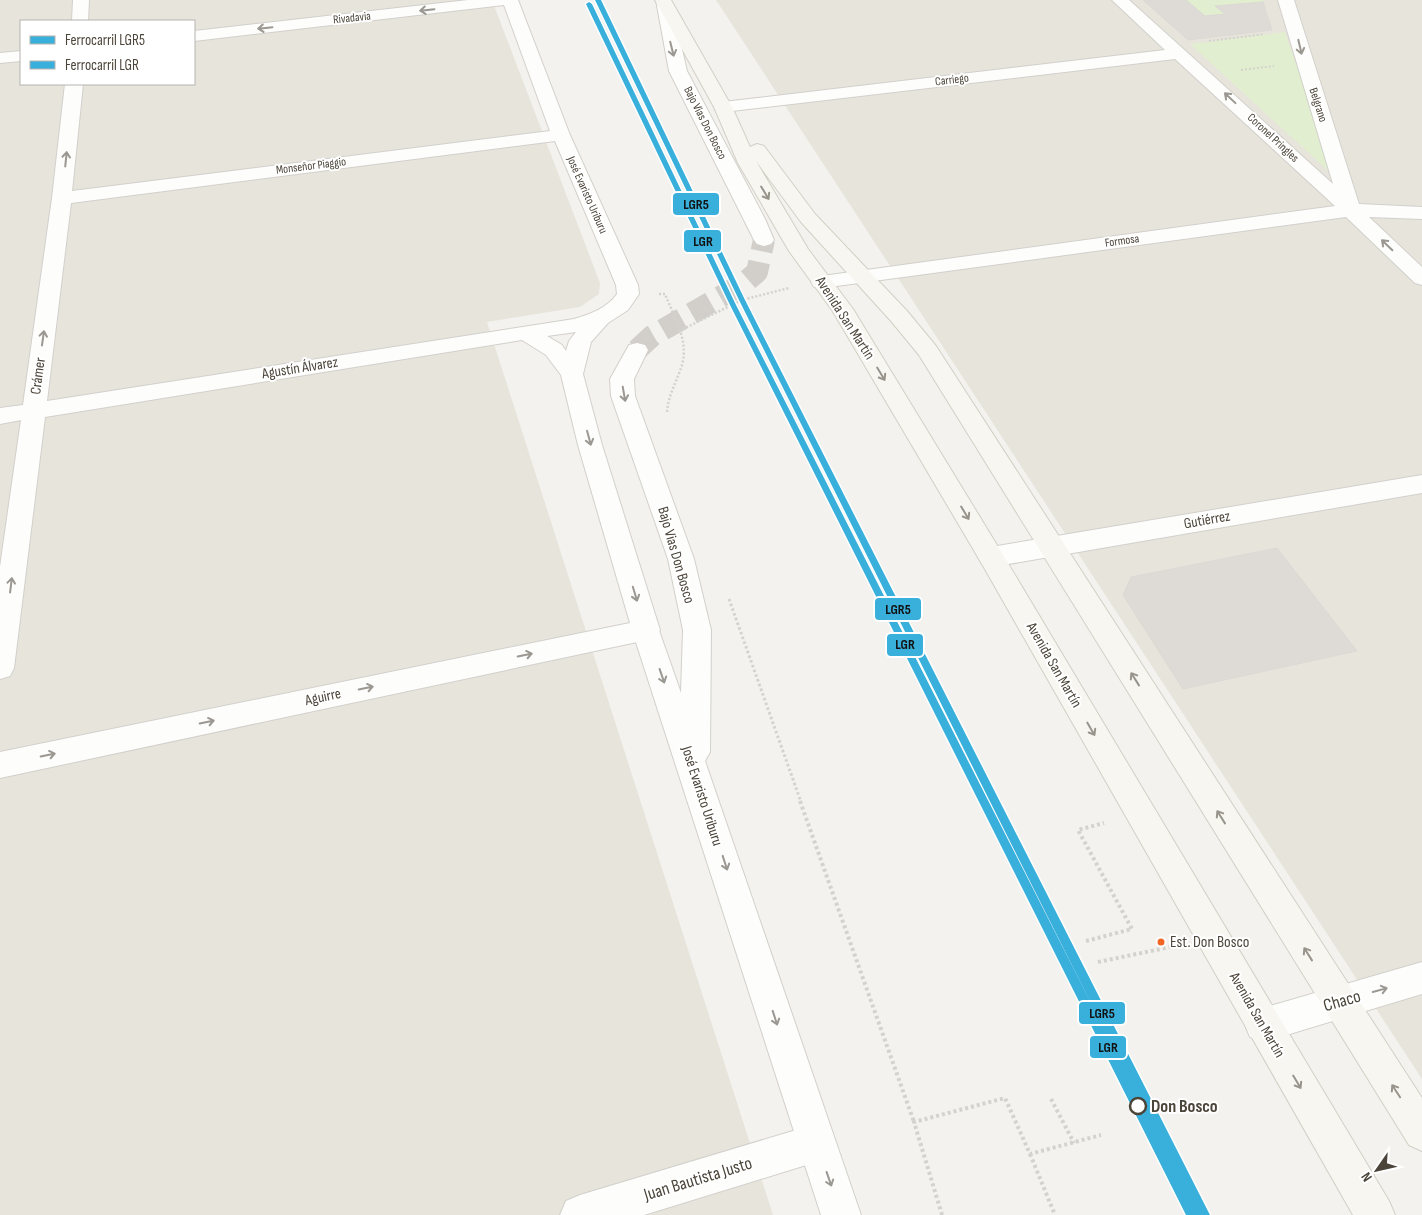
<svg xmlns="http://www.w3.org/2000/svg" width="1422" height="1215" font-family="'Sofia Sans Condensed',sans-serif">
<rect width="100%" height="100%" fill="#f4f2ee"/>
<g fill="#e7e4dc" fill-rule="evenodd">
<path d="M0,0H492L600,283L599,294L580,307L487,322L773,1215H0ZM21,21H194V84H21Z"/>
<path d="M716,0H1422V1079Z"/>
</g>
<g fill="#e1eecf">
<path d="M1186,0H1263V2L1216,6L1225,14L1205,16Z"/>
<path d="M1285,32L1335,177L1190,44Z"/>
</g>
<g fill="#dedbd6" stroke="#dcd9d4">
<path d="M1143,0H1186L1205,16L1225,14L1215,6L1263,2L1272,30L1188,40Z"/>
<path d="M1277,548L1357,651L1183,689L1123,595L1131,577Z"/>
</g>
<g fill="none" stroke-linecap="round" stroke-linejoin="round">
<path stroke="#d2cfca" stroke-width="22" stroke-dasharray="22 11" stroke-linecap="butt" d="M637,350L652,336L743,284L757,272L764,240"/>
<g stroke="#d2d0cb" stroke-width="2">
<g id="minor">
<path d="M73,0H89L88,21H72Z"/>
<path d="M468,0H518L570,135L638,285L639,294L628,310L608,323L591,342L583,374L602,445L660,630L656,638L0,778V752L630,623L578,445L561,375L546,355L522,340L45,417L14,668L10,676L0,679V567L21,420L0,424V408L23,405L52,198L65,84H83L72,191L550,131L504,5L194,41V31ZM555,141L616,285L617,294C607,308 591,314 574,319L47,401L71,203ZM576,332L569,341L566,351L562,345L547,336Z"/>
<path d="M1112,0H1129L1333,184L1278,0H1294L1359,204L1422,207V219L1369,217L1422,267V285L1415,283L1346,217L822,288L814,287L811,282L814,277L822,276L1335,206L1175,59L723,112L717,111L714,107L717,103L723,102L1165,50Z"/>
<path d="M21,51V61L0,63V53Z"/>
<path d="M1422,475V493L991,567L982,564L978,557L982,550L991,547Z"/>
<path d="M1422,962V994L1263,1042L1250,1037L1245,1025L1250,1013L1263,1008Z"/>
<path d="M816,1124L829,1130L835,1143L829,1156L816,1162L644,1215H560L566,1201L580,1195Z"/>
</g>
</g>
<g stroke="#d2d0cb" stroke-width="2">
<g id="tertiary">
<path d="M656,0L671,1L687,71L765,219L774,240L771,244L764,246L757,244L754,240L669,71Z"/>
<path d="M637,343L645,345L648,350L634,379L635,396L694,559L711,630L710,752L705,761L861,1215H821L632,630L636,622L646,619L656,622L681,693L683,630L668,559L611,396L610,379L629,345Z"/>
</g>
</g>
<g stroke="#d3cfc5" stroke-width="2">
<path id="secondary" d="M655,0H671L732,107L750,147L757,144L764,146L815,214L907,311L936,346L1422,1098V1151L1409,1145L919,355L891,321L801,222L756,161L808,249L853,309L1000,550L1389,1201L1395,1215H1353L982,564L832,310L789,251L738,163L714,107Z"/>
</g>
<g stroke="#d3d2cc" stroke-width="2" stroke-dasharray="2 2" stroke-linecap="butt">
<path d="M1209,41L1264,34"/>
<path d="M1241,70L1274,66"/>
</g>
<g stroke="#d3d2cc" stroke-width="2.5" stroke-dasharray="2 2" stroke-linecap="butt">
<path d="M659,294H665C674,317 689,340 682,365C677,381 668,395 667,413"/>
<path d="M679,331L742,300L789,288"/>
</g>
<path stroke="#d3d2cc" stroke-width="3" stroke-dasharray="2.5 2.5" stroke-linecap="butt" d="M729,599L801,802"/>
<g stroke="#d3d2cc" stroke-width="4" stroke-dasharray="3 3" stroke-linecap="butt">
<path d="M800,801L914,1122"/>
<path d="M1086,941L1132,929L1078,830L1104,823"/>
<path d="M1098,962L1175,946"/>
<path d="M1051,1099L1074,1143"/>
<path d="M1030,1154L1055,1215"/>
<path d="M942,1215L914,1122L1005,1098L1030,1154L1101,1135"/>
</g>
<use href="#minor" fill="#fdfdfc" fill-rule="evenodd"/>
<use href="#tertiary" fill="#fdfdfc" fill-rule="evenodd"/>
<use href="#secondary" fill="#f7f6f1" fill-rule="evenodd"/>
<g stroke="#fff" stroke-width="3">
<path id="rail-1" d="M595,0H601L745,300L1210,1215H1197L739,300Z"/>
</g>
<g stroke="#fff" stroke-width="3">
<path id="rail-2" d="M589,2L592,4L736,305L1199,1215H1186L730,305L586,4Z"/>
</g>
<use href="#rail-1" fill="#39afdb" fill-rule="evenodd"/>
<use href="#rail-2" fill="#39afdb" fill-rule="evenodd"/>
</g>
<defs><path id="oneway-shaft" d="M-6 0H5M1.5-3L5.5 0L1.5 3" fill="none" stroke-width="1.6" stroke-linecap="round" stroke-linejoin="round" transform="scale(1.25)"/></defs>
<g stroke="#9b9791">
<use href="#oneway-shaft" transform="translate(427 10) rotate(174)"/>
<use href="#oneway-shaft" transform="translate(265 28) rotate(174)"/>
<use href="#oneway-shaft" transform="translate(1300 47) rotate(77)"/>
<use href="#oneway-shaft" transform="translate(672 49) rotate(76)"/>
<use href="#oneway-shaft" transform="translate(1230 98) rotate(-137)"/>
<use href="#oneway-shaft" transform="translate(66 159) rotate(-84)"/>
<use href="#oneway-shaft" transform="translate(1387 245) rotate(-136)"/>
<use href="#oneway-shaft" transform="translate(43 338) rotate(-82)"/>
<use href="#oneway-shaft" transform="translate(624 394) rotate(80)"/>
<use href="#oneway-shaft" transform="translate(589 438) rotate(75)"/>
<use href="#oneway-shaft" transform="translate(11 585) rotate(-83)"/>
<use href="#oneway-shaft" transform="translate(635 594) rotate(73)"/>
<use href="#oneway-shaft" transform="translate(525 655) rotate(-12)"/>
<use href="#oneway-shaft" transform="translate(662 676) rotate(71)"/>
<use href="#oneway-shaft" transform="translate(366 688) rotate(-12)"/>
<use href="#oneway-shaft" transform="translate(207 722) rotate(-12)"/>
<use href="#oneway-shaft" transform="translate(48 755) rotate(-12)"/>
<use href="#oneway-shaft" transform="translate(725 863) rotate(72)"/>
<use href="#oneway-shaft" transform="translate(1380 990) rotate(-15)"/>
<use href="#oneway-shaft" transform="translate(775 1018) rotate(72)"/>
<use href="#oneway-shaft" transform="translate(829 1179) rotate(71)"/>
</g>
<g stroke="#98948c">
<use href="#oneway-shaft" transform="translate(765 193) rotate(59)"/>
<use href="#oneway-shaft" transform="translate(881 374) rotate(59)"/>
<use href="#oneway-shaft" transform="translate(965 513) rotate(59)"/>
<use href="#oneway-shaft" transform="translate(1135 679) rotate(-122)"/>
<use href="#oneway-shaft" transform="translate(1091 729) rotate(60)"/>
<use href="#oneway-shaft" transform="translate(1221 817) rotate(-122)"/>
<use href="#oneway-shaft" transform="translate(1308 954) rotate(-122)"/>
<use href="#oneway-shaft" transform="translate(1297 1082) rotate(59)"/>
<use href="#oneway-shaft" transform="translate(1396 1091) rotate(-123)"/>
</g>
<circle fill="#f26522" stroke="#fff" stroke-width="2" cx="1161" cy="942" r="4.5"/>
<circle fill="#fff" stroke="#4b4439" stroke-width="2.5" cx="1138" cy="1106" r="8"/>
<g text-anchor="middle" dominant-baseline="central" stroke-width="4" stroke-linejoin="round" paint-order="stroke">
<g font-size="12" fill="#4b4439" stroke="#fff">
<text transform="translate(352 18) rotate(-6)">Rivadavia</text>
<text transform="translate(952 80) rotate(-7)">Carriego</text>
<text transform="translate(1318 105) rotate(72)">Belgrano</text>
<text transform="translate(705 123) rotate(63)">Bajo Vias Don Bosco</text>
<text transform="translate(1273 138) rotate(43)">Coronel Pringles</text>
<text transform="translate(311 166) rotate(-7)">Monseñor Piaggio</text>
<text transform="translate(587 195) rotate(66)">José Evaristo Uriburu</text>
<text transform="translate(1122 241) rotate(-8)">Formosa</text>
</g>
<g font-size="15" fill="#4b4439" stroke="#fff">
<text transform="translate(845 318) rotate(57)">Avenida San Martín</text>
<text transform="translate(300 368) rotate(-9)">Agustín Álvarez</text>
<text transform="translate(38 376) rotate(-82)">Crámer</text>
<text transform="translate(1207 520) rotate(-10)">Gutiérrez</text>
<text transform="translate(676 555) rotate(74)">Bajo Vias Don Bosco</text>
<text transform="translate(1054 665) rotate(60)">Avenida San Martín</text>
<text transform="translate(323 697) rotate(-12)">Aguirre</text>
<text transform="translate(702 796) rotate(72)">José Evaristo Uriburu</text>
<text transform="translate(1257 1015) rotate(60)">Avenida San Martín</text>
</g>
<g font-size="16" fill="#4b4439" stroke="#fff" text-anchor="start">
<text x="1170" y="942">Est. Don Bosco</text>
</g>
<g font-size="18" fill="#4b4439" stroke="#fff">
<text transform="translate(1342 1001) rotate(-16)">Chaco</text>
<text transform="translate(698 1179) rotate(-17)">Juan Bautista Justo</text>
</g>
<g font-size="18" font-weight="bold" fill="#4b4439" stroke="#fff" text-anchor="start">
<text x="1151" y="1106">Don Bosco</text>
</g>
</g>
<g stroke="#fff" stroke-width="2">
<rect x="672" y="192" width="48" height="24" rx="5" fill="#39afdb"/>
<rect x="683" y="229" width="39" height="24" rx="5" fill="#39afdb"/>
<rect x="874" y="597" width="48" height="24" rx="5" fill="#39afdb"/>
<rect x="886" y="633" width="38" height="24" rx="5" fill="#39afdb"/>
<rect x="1078" y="1001" width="48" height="24" rx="5" fill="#39afdb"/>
<rect x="1089" y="1035" width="38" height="24" rx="5" fill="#39afdb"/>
</g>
<g font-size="14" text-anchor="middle" font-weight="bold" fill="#111">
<text x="696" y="209">LGR5</text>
<text x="703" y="246">LGR</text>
<text x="898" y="614">LGR5</text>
<text x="905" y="649">LGR</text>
<text x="1102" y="1018">LGR5</text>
<text x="1108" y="1052">LGR</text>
</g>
<rect x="20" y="20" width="175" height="65" fill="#ffffff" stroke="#b7b4b0"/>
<rect x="30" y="36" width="25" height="8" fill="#39afdb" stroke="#b7b4b0"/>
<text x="65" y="45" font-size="15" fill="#4b4439">Ferrocarril LGR5</text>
<rect x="30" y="61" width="25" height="8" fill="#39afdb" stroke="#b7b4b0"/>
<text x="65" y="70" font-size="15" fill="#4b4439">Ferrocarril LGR</text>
<g transform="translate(1377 1170) rotate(236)" stroke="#ffffff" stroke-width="4" paint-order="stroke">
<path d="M0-4L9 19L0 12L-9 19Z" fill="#4b4439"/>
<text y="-8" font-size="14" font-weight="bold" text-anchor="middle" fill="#4b4439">N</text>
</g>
</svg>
